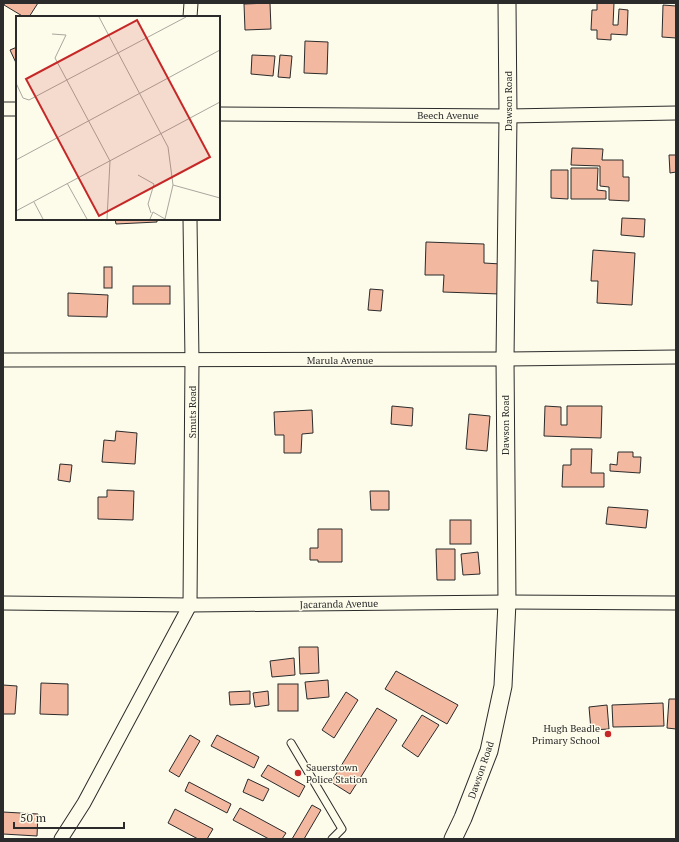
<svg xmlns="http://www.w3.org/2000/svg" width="679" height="842" font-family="'PT Serif',serif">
<rect width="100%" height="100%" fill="#fdfbea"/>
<g fill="#f2b8a0" stroke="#2b2b2b">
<path d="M5,3H38L29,17H24L4,5Z"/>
<path d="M270,3L271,29L245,30L244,4Z"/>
<path d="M597,3H614L613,25H618L619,9L628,10L627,35L611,34V40L597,39V30H591L592,10H597Z"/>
<path d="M663,5L676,6V38L662,37Z"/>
<path d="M305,41L328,42L327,74L304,73Z"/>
<path d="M17,47V65L10,50Z"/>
<path d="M252,55L275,56L273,76L251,74Z"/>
<path d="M280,55L292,56L290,78L278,77Z"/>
<path d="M572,148L603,149L602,160H623V177H629V201L609,200V187L600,186V166L571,165Z"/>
<path d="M669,155H676V172L670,173Z"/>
<path d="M571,168H598L597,190L606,191V199H571Z"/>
<path d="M551,170H568V199L551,198Z"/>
<path d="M622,218L645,219L644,237L621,235Z"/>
<path d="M115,219H157V222L116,224Z"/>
<path d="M426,242L484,244V263L501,264L500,294L443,292L444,275H425Z"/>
<path d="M593,250L635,253L632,305L597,303L598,281H591Z"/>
<rect x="104" y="267" width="8" height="21"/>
<rect x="133" y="286" width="37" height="18"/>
<path d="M370,289L383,290L381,311L368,310Z"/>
<path d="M68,293L108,295L107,317L68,316Z"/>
<path d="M392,406L413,408L412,426L391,424Z"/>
<path d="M545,406L561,407V425H567V406H602L601,438L544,436Z"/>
<path d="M312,410L313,433L302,434L301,453H284V435H275L274,412Z"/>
<path d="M469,414L490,416L487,451L466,449Z"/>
<path d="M116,431L137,433L135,464L102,462L104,440L115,441Z"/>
<path d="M571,449H592L591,473H604V487H562L563,465H571Z"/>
<path d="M618,452H633V457H641L640,473L610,471V464L617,465Z"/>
<path d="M60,464L72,465L70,482L58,480Z"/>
<path d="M107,490L134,491L133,520L98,519V497H107Z"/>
<path d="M370,491H389V510H371Z"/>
<path d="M608,507L648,510L646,528L606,524Z"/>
<rect x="450" y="520" width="21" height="24"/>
<path d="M318,529H342V562H318V560H310V548H318Z"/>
<path d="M436,549H455V580H437Z"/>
<path d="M478,552L480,574L463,575L461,554Z"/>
<path d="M299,647H318L319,673L300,674Z"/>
<path d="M294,658L295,675L272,677L270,661Z"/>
<path d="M396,671L458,705L447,724L385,689Z"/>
<path d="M328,680L329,697L307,699L305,682Z"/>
<path d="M41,683L68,684V715L40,714Z"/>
<rect x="278" y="684" width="20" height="27"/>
<path d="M3,685L17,686L15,714H3Z"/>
<path d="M250,691V704L230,705L229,692Z"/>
<path d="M268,691L269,705L255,707L253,693Z"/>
<path d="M346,692L358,700L334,738L322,730Z"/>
<path d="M669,699H676V729L667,728Z"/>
<path d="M663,703L664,726L613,727L612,705Z"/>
<path d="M607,705L609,729L591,730L589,707Z"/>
<path d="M377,708L397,720L350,794L331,782Z"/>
<path d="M422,715L439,725L418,757L402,746Z"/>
<path d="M190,735L200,741L179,777L169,771Z"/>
<path d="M217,735L259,757L254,768L211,746Z"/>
<path d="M268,765L305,786L299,797L261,776Z"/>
<path d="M248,779L269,789L263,801L243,792Z"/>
<path d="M189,782L231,804L227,813L185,791Z"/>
<path d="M312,805L321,810L304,839H292Z"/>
<path d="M240,808L286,833L282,839H269L233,820Z"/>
<path d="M175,809L213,829L207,839H198L168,823Z"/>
<path d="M3,812L38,814L37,836L3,834Z"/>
</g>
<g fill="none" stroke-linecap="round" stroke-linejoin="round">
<g stroke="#2b2b2b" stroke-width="9">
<path id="service" d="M291,743L342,829L332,839"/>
</g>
<g stroke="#2b2b2b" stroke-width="15">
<g id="minor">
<path d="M190,17L191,3"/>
<path d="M3,109H17"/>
<path d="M219,114L508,116L676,113"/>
<path d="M3,360L505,359L676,357"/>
<path d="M3,603L190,605L507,602L676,603"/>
<path d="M61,839L84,803L190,605L192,360L190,219"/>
</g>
</g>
<g stroke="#2b2b2b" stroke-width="19">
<path id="tertiary" d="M453,839L463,818L489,751L503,686L507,602L505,359L508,116L507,3"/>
</g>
<use href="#service" stroke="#fdfbea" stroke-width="7"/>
<use href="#minor" stroke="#fdfbea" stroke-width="13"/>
<use href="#tertiary" stroke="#fdfbea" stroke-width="17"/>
</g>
<g fill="#c62828" stroke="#fdfbea" stroke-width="1.5">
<circle cx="608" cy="734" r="4"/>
<circle cx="298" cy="773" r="4"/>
</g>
<g text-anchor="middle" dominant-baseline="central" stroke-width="3" stroke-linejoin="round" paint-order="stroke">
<g font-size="10" fill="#2b2b2b" stroke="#fdfbea">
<text transform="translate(508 101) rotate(-90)">Dawson Road</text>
<text x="448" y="115">Beech Avenue</text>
<text x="340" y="360">Marula Avenue</text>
<text transform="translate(192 412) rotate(-90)">Smuts Road</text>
<text transform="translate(505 425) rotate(-90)">Dawson Road</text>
<text transform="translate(339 604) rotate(-1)">Jacaranda Avenue</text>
<text transform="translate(481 770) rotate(-71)">Dawson Road</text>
</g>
<g font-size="10" fill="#2b2b2b" stroke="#fdfbea" text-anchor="end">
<text x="600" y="728">Hugh Beadle<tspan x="600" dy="12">Primary School</tspan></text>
<text x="306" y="767" text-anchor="start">Sauerstown<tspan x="306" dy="12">Police Station</tspan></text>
</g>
</g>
<g transform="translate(16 16)">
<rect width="204" height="204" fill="#fdfbea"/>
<path fill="none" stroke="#a9a89e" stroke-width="1" d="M83,1L152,131L157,169L149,203M36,18L50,19L39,42L94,145L91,203M0,67L7,82L13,84L170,1M0,144L204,34M122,159L138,168L132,188L135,197M51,167L71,203M157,169L204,182M18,186L27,203M0,195L204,86M134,203L137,196L149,203"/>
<path fill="#c62828" fill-opacity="0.15" stroke="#c62828" stroke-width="2" d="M121,4L194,141L83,200L10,63Z"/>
<rect width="204" height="204" fill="none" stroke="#2b2b2b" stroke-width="2"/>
</g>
<rect width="679" height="842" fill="none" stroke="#2b2b2b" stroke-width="8"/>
<path d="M14 822v6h110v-6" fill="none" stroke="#2b2b2b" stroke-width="2"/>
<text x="20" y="822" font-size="12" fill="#2b2b2b" stroke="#fdfbea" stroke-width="3" paint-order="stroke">50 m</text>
</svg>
